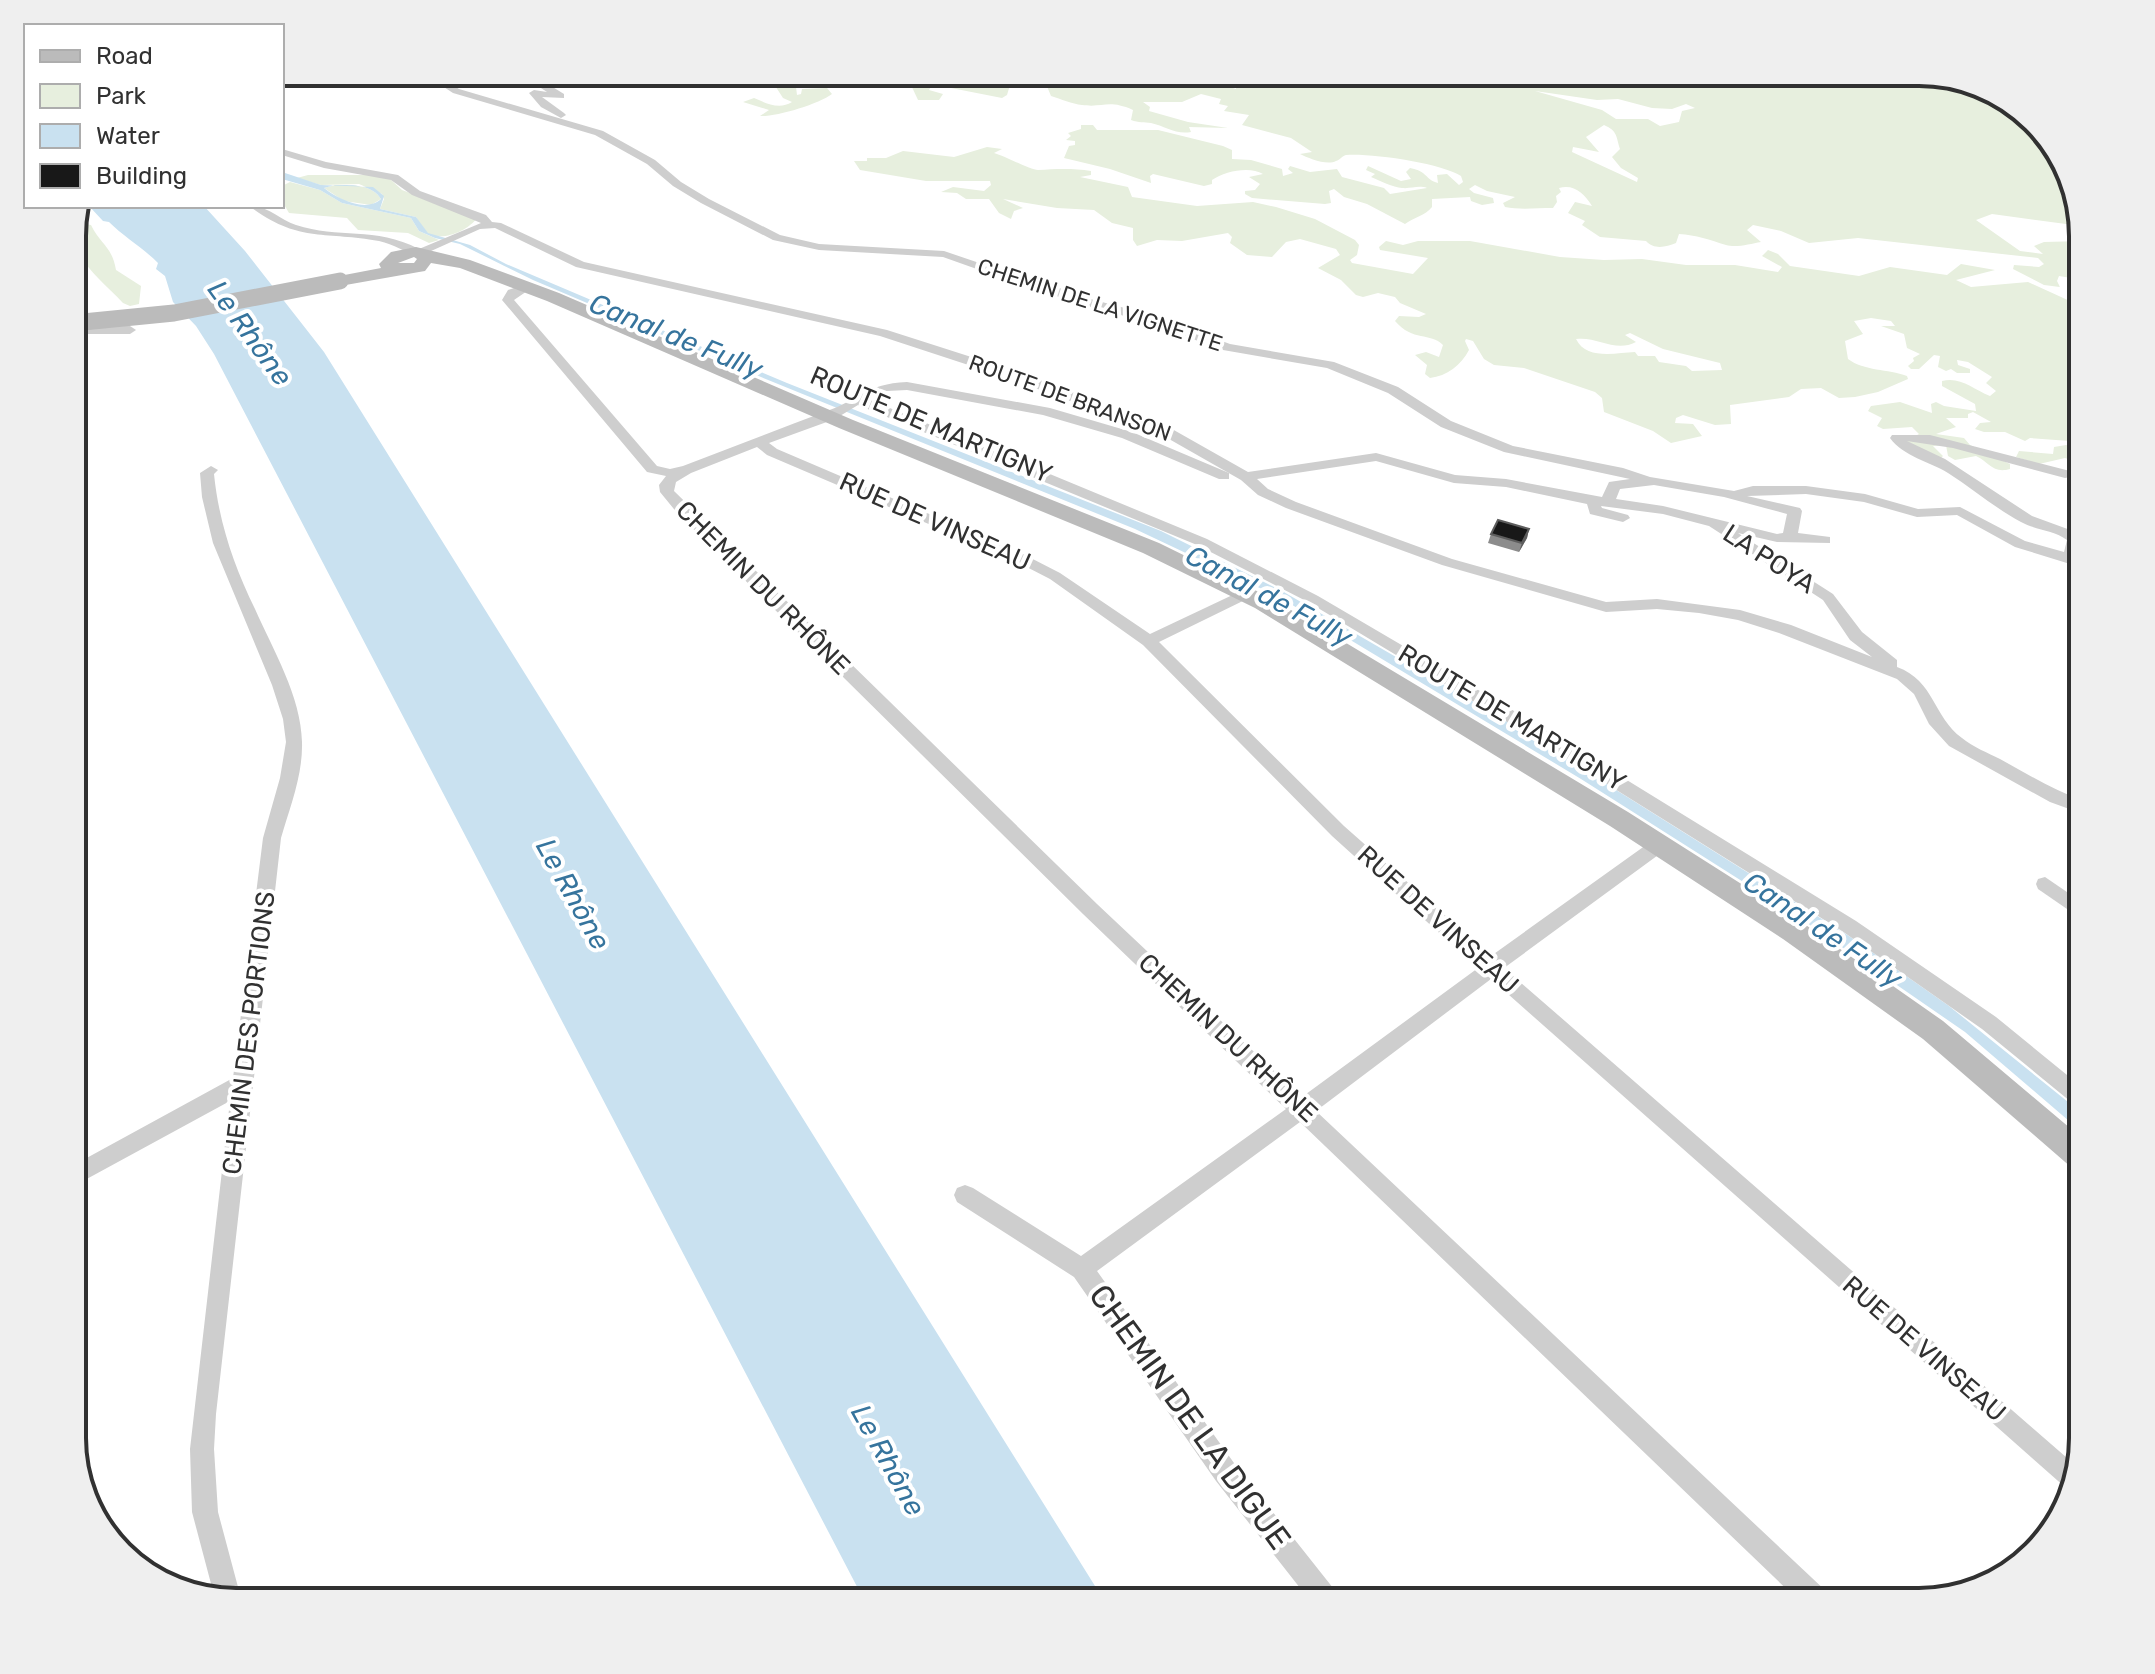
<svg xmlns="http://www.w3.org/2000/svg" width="2155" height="1674" font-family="Rubik,sans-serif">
<rect width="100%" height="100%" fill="#fff"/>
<g fill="#e7efde" fill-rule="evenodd">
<path d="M758,72L778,75L779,72H819V77L807,86L796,87L797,95L801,94L802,89L827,88L832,94C819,104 776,117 760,116L769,110L743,102L754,98C766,103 779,110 792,102L783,98L772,81L785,82V77Z"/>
<path d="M939,72H970L974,74L973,79L994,83L999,77L1006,79L1010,85L1007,95L1002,98L941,86L948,78Z"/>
<path d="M1037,72H1065L1071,76C1079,71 1091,70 1098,77L1096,83L1100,84L1104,78L1115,86L1137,79L1129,75L1131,72H1228L1203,78L1236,89L1235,77L1274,72L1276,79L1292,78L1290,72H1919L2019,106L2066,163L2081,226L1992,214L1976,220L2020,251L2043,254L2034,246L2044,242L2083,241V280L2059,276L2057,281L2060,287L2044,285L2013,269L2014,265L2039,267L2044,264L2038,258L1858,238L1809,243L1781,231L1753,225L1747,230L1761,242C1750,244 1736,248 1726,245C1710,240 1696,235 1679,234L1676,243C1666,247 1654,250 1646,241L1600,237L1582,225L1585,221L1568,213L1575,202L1592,206C1584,193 1574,184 1559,188L1561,192L1556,196L1557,202L1553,208C1537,208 1519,210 1505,207L1503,203L1515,197L1487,191L1475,185L1469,189L1474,193L1493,198L1494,203L1482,205L1471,201L1470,197L1432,199V207C1425,216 1414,217 1405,224L1367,204L1344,197L1334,189L1329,191L1331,203L1325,204L1252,198L1245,194V191L1255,190L1260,184L1249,177L1263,174C1250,166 1225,171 1212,180V184L1204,186L1153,174L1150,176L1151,183L1110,169L1064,158L1069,146L1075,145V141L1066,140L1071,136L1068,133L1081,129V125H1093L1097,130H1158L1223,146L1232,150V159L1251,160L1282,169L1283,176L1293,173L1288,169L1290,166L1310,172L1337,169L1342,177L1384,188L1390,194L1427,188C1418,185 1411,189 1402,188C1393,187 1380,181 1371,177L1375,174L1366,170L1368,166L1401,181L1411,179L1406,172L1410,168C1428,171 1425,180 1438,183L1437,175L1447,174L1459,185L1463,182L1461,176C1441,163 1371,153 1346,155C1342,156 1340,160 1336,161C1327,166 1308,158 1300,154L1312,152L1291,138L1242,125L1249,115L1224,111L1228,106L1219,104L1221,99L1201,94L1182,102H1143L1150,107L1149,111L1188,122L1228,128L1189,127L1191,132C1176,135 1165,126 1151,123C1144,122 1139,123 1131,120L1133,110C1108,99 1104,108 1082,105C1072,104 1061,99 1051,96L1046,84L1024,82ZM1535,91L1597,100L1618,99L1652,108L1672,109L1686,104L1695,108L1682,111L1679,122L1660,126L1648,119H1616L1602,110ZM1604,125C1618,131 1616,137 1620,149L1612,157L1621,168L1638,178L1637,182L1572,152L1573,147L1599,152L1586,137Z"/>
<path d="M871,74L887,79L902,74L911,80L917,76H937L914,83L932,85L929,90L943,94L939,100H918L911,85C896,86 867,90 855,87L854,83L848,80L856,79L858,84L870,86L874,80Z"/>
<path d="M987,147L1002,149L994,153C1005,156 1030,170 1038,170C1055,169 1073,168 1091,171V175L1080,177L1128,187L1132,197L1197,206L1253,202L1276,207L1315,219L1355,240L1359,245L1357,255L1350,260L1352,263L1413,274L1428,258L1380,250L1379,247L1386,241L1403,245L1418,241H1470L1560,257L1604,260L1642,259L1686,265H1735L1778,272L1782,267L1762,256L1768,250L1778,254L1790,266L1859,276L1890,267L1947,275L1961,264L1995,270L1956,280L1971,287L2028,282L2083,307V395L2073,398L2083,400V414L2071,421L2074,428L2083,429V442L2030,438L2025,441L2005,432H1984L1975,429L1980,423L1991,422L1973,412L1968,414V418H1946L1956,427L1936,434L1964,438L1970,445L2010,464V469C1993,474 1989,462 1976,456L1955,460L1948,456L1946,445L1933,446L1943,456L1940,459L1902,443L1919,434L1912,427L1883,429L1877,426L1882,418L1868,411L1871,406L1900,402L1932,413L1931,404L1936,402L1944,406L1976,411L1975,404L1942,386V381C1960,376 1973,389 1990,396L1996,391L1986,383L1992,377L1968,362L1957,360L1958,365L1970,369V373H1957L1951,369L1946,371L1938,367L1940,356L1934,355L1919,369H1911L1908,366L1914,361L1913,358L1920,354L1907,348L1904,334L1881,326H1895L1891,321L1871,318L1854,321L1863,334L1845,341L1848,359C1864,371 1888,369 1907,376L1908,379L1878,392L1855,397L1839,398L1821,388L1801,389L1789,397L1730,405L1731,424L1715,425L1683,415L1676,418L1675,423L1693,424L1702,436L1671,443L1653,431L1604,412L1602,398L1595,392L1524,368L1494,365L1484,359L1473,341L1466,339L1465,341L1469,350C1461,365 1447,376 1430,378L1425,374L1427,365L1415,355L1426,352L1439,357L1443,345C1430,332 1413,342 1395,321L1399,316L1419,317L1426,314L1400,303L1395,297L1378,293L1363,297L1356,295L1341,280L1318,268L1340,255L1336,249L1300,239L1286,242L1272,257L1247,255L1230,243L1232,237L1228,233L1182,241L1157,240L1137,246L1133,240V228L1112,223L1094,210L1057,208L1003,199L1023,208L1014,211L1011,219L999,213L989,199H966L957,193L941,192L953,187L984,191L991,185L990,181H926L860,170L854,161H867V158H886L903,151L954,157ZM1630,333L1663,349L1720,363L1722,370L1692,371L1686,366L1659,362L1655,356H1638L1635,352C1615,353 1586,360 1576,339C1597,336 1615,353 1636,342L1625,335Z"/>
<path d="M308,175H374L390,179L402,190L477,218C467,232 436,245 423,229C420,225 418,221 416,217L380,209L384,199L382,194L359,184L321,185L297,178Z"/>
<path d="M290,182L320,190L342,203L411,218L419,231L439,240L429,243L408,233L358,230L347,218L289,213L282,201V186Z"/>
<path d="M335,185C351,185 372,184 381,199L371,205L344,201L324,188Z"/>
<path d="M73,222L91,225C100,244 112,246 116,270L141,286L139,304L130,306L123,303C101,279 69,258 73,222Z"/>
<path d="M2066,445L2083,449V464L2065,458L2039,464L2016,457L2019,451L2053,454L2054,447Z"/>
</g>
<g fill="#c9e1f0" fill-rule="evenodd">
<path d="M282,172L321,185L373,187L384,196L380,209L416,217L428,233L470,245L506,264L787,383L1161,531L1282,591L1498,716L1849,936L1949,1006L2083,1114V1133L1965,1032L1794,914L1581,779L1279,597L1135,529L761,377L533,280L460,244L435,238L419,231L411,218L342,203L320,190L282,179ZM335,185C351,185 372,184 381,199C366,213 338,199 324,188Z"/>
<path d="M89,206H204L245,251L324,352L1105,1602H865L214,354L196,326L173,302L165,276L156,269L158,263C142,247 124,237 109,222L103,221Z"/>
</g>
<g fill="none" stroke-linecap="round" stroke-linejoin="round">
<g fill="#cecece" fill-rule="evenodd">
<path d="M421,72H432L459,89L603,131L655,160L681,182L709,199L780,235L819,244L944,251L994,268L1031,275L1075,295L1148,314L1230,344L1334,362L1398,387L1451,421L1513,446L1623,468L1650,477L1734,491L1753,486H1806L1865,494L1918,509L1960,507L2025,541L2064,552L2067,540C2054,530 2035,530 2021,522C1995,508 1973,489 1948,473C1929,461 1904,457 1890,438L1892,435H1930L2070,471V477L2065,478L1953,448L1907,441L1945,459L2032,516L2073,531L2081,540L2078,557L2083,558V568L2015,547L1957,515L1917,517L1864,502L1806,494L1747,496L1800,508L1802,511L1798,533L1830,537V543L1777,542L1738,533L1833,594L1862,632L1897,660V667C1935,681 1933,717 1962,738C1973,747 1988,753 2000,759C2027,774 2054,790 2083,801V814L2050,802L1949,746L1929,724L1914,694L1897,679L1779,633L1738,620L1699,613L1657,609L1606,612L1442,565L1286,508L1258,495L1241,480L1162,435L1005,377L880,336L576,267L495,228L480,229L420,256C405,253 394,244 379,241C326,231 300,243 252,208L251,206C268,206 279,219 296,225C338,239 375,226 419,249L481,223L412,195L391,180L324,168L282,155V149L326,162L398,175L420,191L486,215L492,222L501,223L584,262L887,330L1015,371L1172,429L1248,472L1376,453L1455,475L1506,479L1602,497L1609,482L1630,479L1504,452L1441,427L1388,393L1327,368L1223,350L1140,320L1067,301L1024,280L988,273L943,257L819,250L773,240L701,203L673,186L647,164L595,135L453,93ZM1376,461L1454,483L1506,487L1587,504L1590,514L1623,522L1630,518L1628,515L1602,508L1601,506L1663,514L1709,526L1823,600L1850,640L1872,657L1791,625L1740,610L1657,599L1606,602L1452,559L1296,502L1268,489L1257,479ZM1654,485L1724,497L1787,514L1783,533L1777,534L1663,506L1616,499L1620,489Z"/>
<path d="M555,81V85L551,86L564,94V98L542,97L564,113L566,115L561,118L541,107L529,93L534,90L547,92L538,86V82Z"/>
<path d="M523,285L533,287L514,300L657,466L670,469L683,466C731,448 779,429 827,411C861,399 865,384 907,382L1050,408L1132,432L1229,473V479H1219L1122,438L1043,415L907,390L887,391L868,399L1207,539L1318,596L1526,718L1856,921L1996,1017L2083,1088V1109L2076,1106L1982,1029L1842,931L1514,726L1308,602L1197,545L858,405L835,419L769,443L777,449L1023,554L1060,573L1150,634L1241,591H1251V597L1159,642L1344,826L1491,956L1653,840H1665L1668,845L1665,850L1504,968L2074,1464L2066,1488L1491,979L1316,1111L1828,1593L1832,1602H1800L1300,1122L1097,1271L1234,1463L1337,1593L1341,1602H1311L1216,1481L1074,1277L957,1202L954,1195L957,1188L965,1185L973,1188L1081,1256L1286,1109L1083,914L678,514L660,492L659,485L666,476L647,472L502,300L508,290ZM757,447L767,455L1013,560L1050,579L1143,645L1332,836L1478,968L1302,1097L1097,904L674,491L676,482L691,473Z"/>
<path d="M72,326H130L136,330L130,334H72Z"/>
<path d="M211,466L218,470L214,474C219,523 234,566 255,609C273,650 301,696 302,742C303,775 290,807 281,838L216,1414L214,1449L218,1512L242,1602L214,1595L192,1512L190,1449L230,1101L72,1187V1166L233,1078L263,838L280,778L286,742L283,719L272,685L213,543L202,497L200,473Z"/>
<path d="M2045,877L2083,903V920L2038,889L2036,884L2038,879Z"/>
</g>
<path fill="#bbb" fill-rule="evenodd" d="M416,247L470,260L559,293L853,420L1159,543L1271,598L1628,812L1803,923L1943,1021L2083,1139V1172L2072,1168L1923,1039L1783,939L1610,826L1255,608L1143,553L839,428L547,301L460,268L431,263L425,271L419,272L340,286L332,281L334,277L381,268L379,264L391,252ZM414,257L417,259L414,263H398Z"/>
<path stroke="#bbb" stroke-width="17" d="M83,322L174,313L340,281"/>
</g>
<path fill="#8c8c8c" d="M1529,529L1527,538L1519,552L1488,543L1491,534Z"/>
<path fill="#5d5d5d" d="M1529,529L1527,538L1519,552L1522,543Z"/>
<path fill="#181818" stroke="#5d5d5d" stroke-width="2" d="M1498,520L1529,529L1522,543L1491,534Z"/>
<g text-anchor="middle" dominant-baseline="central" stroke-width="8" stroke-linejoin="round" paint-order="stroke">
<g font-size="22" fill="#313131" stroke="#fff">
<text transform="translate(1100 305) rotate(18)">CHEMIN DE LA VIGNETTE</text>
<text transform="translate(1070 398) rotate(20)">ROUTE DE BRANSON</text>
</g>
<g font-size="26" fill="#313131" stroke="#fff">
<text transform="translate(931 425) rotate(23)">ROUTE DE MARTIGNY</text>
<text transform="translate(935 522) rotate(24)">RUE DE VINSEAU</text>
<text transform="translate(1769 559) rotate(33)">LA POYA</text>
<text transform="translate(763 588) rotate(45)">CHEMIN DU RHÔNE</text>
<text transform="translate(1512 718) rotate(31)">ROUTE DE MARTIGNY</text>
<text transform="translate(1438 920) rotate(42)">RUE DE VINSEAU</text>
<text transform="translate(249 1033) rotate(-83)">CHEMIN DES PORTIONS</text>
<text transform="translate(1228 1038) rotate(43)">CHEMIN DU RHÔNE</text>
<text transform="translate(1924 1349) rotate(41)">RUE DE VINSEAU</text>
</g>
<g font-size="28" font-style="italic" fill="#36749d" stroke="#fff">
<text transform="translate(250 333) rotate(54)">Le Rhône</text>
<text transform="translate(676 336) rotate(22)">Canal de Fully</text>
<text transform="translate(1269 596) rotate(28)">Canal de Fully</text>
<text transform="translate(573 894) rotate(61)">Le Rhône</text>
<text transform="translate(1823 930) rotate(34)">Canal de Fully</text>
<text transform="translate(888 1460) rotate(61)">Le Rhône</text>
</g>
<g font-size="32" fill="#313131" stroke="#fff">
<text transform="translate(1190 1417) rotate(54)">CHEMIN DE LA DIGUE</text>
</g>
</g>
<path d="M0 0H2155V1674H0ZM236 86H1919A150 150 0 0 1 2069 236V1438A150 150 0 0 1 1919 1588H236A150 150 0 0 1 86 1438V236A150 150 0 0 1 236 86Z" fill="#efefef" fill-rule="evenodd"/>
<path fill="none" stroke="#313131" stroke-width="4" d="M236 86H1919A150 150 0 0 1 2069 236V1438A150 150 0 0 1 1919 1588H236A150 150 0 0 1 86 1438V236A150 150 0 0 1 236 86Z"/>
<rect x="24" y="24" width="260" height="184" fill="#ffffff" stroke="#adadad" stroke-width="2"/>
<rect x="40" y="50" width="40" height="12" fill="#bbbbbb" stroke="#adadad" stroke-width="2"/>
<text x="96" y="64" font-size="24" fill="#313131">Road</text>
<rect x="40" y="84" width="40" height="24" fill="#e7efde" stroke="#adadad" stroke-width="2"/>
<text x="96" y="104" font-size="24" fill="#313131">Park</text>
<rect x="40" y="124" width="40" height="24" fill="#c9e1f0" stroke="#adadad" stroke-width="2"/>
<text x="96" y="144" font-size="24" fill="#313131">Water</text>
<rect x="40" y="164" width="40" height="24" fill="#181818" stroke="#adadad" stroke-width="2"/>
<text x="96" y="184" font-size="24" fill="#313131">Building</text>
</svg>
